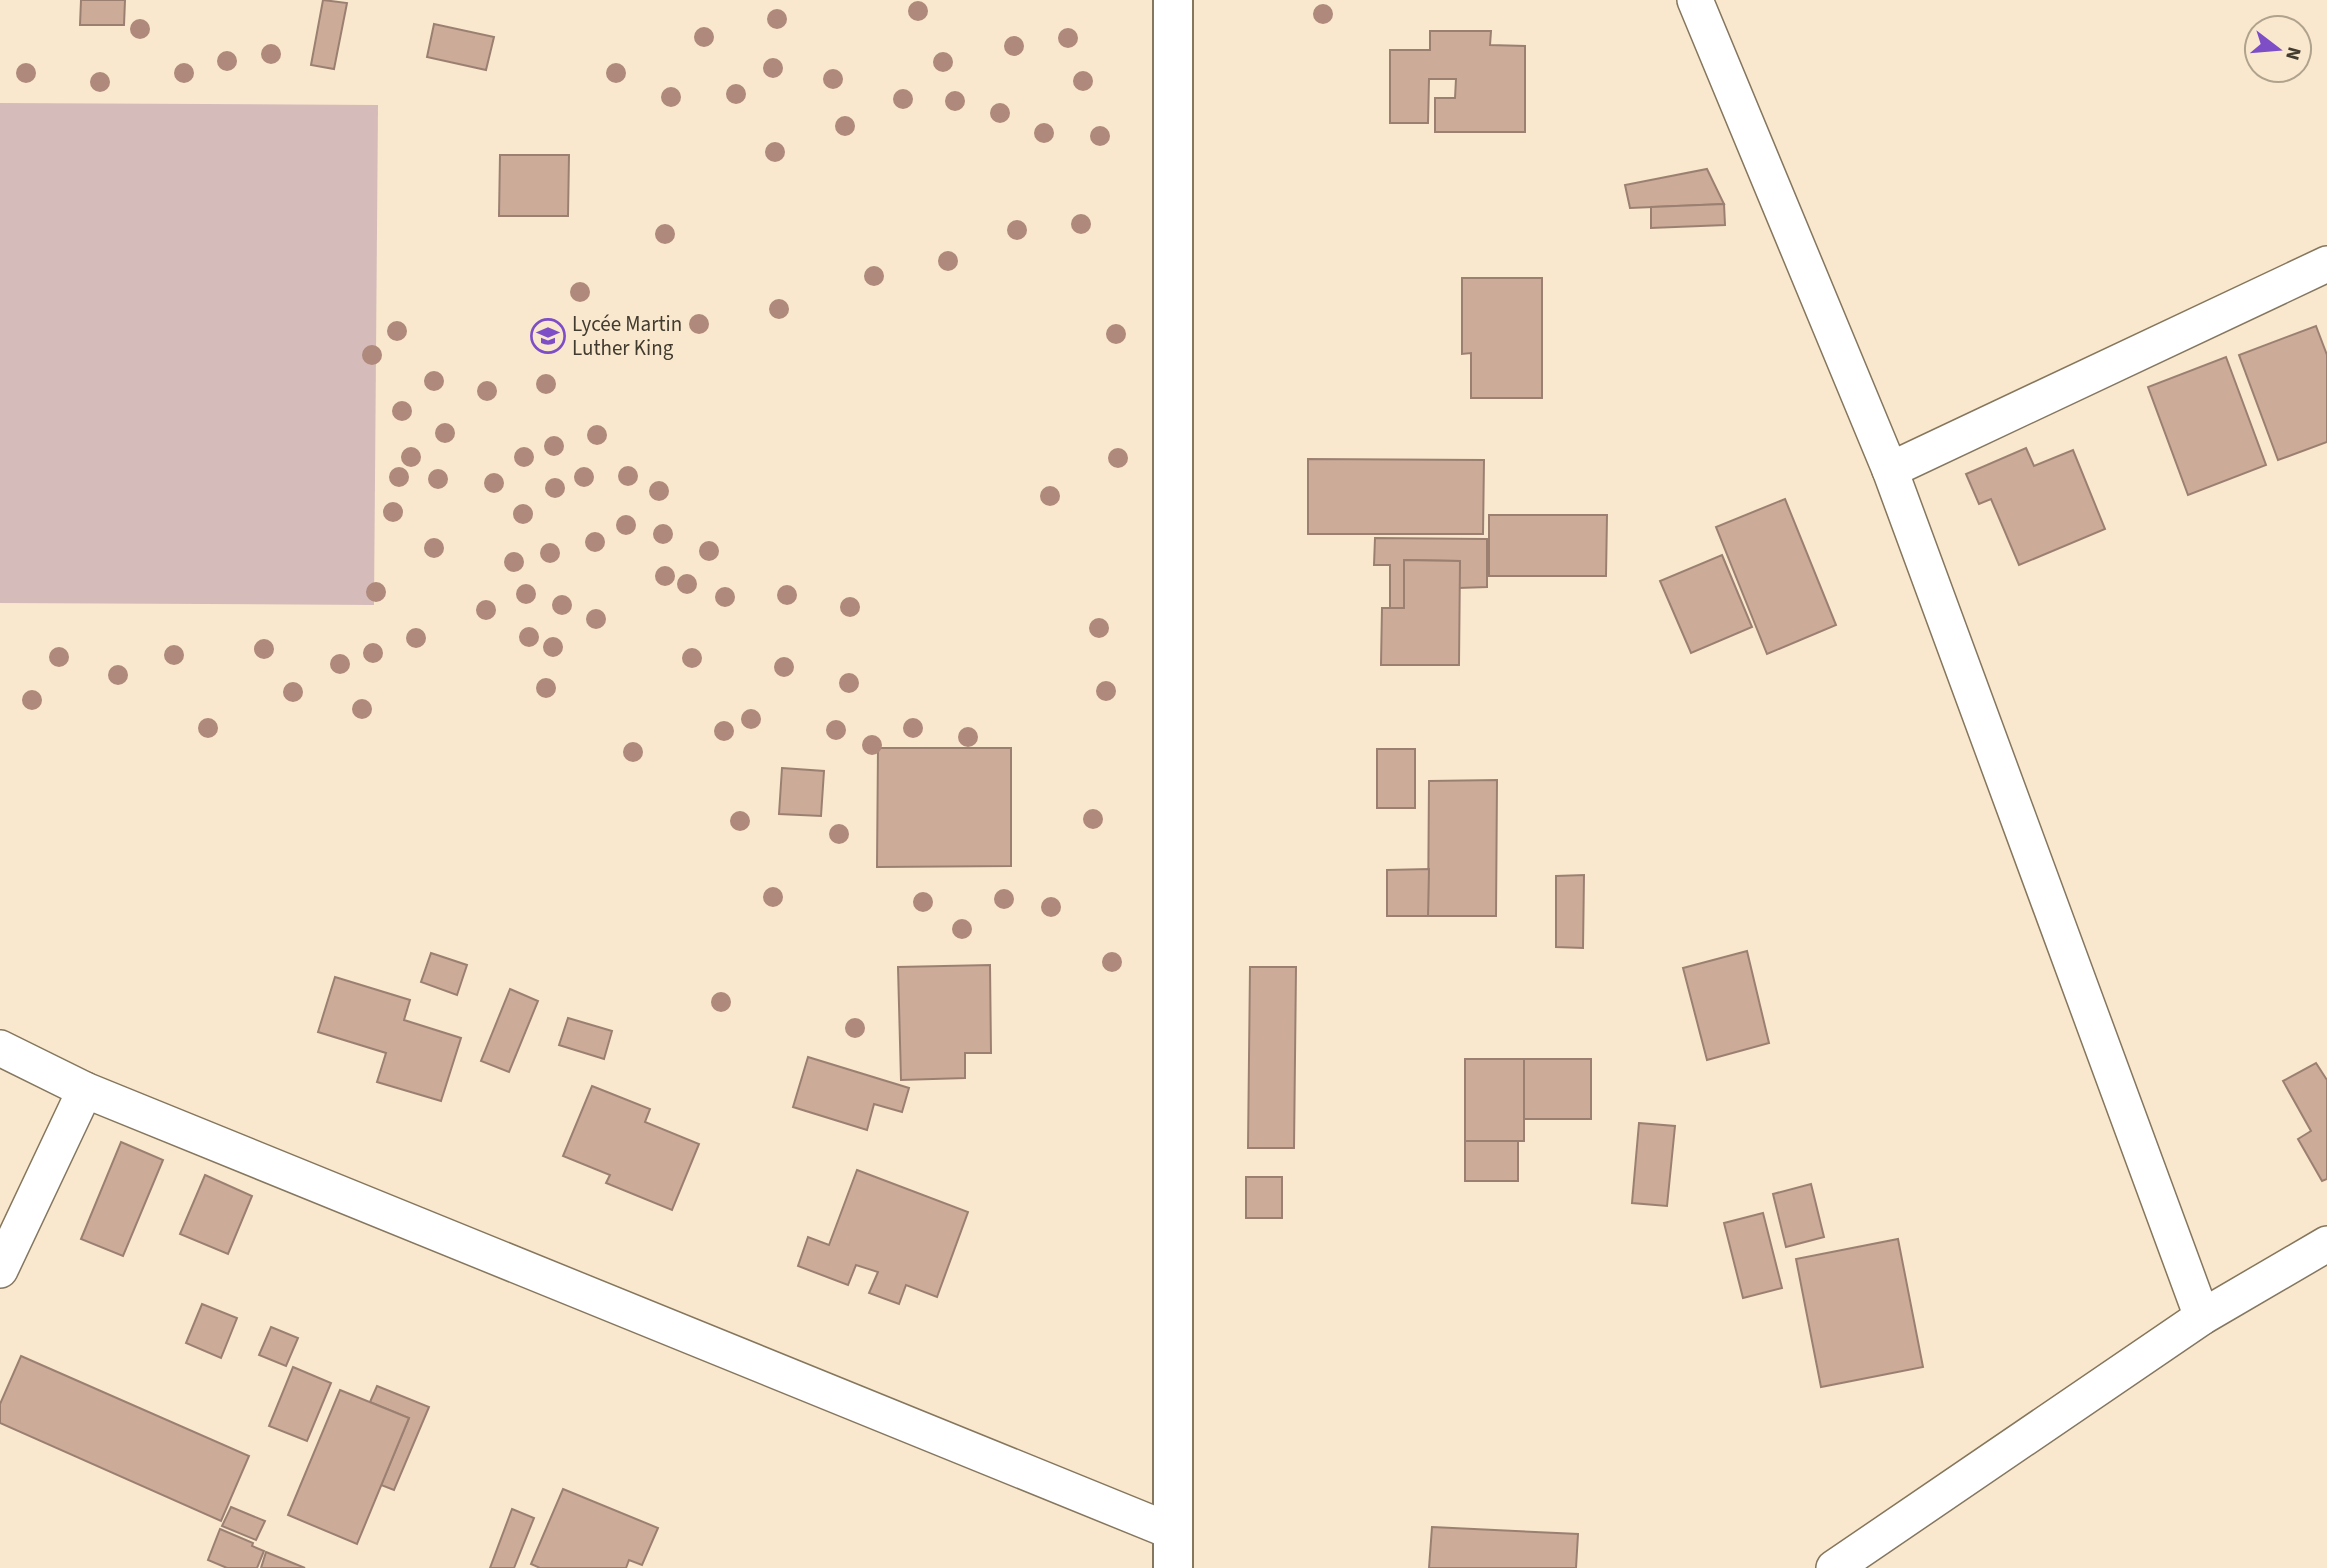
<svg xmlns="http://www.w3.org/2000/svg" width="2327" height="1568" font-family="'Source Sans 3',sans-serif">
<rect width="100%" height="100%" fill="#f9e8cd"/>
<path fill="#d5bcbb" d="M0,103L378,105L374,605L0,603Z"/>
<g fill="#ccab99" stroke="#9b8072" stroke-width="2">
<path d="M81,0H125L124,25H80Z"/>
<path d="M323,0L347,3L334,69L311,65Z"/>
<path d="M434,24L494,37L486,70L427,57Z"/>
<path d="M1430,31H1491L1490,45L1525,46V132H1435V98H1455L1456,79H1429L1428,123H1390V50H1430Z"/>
<path d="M500,155H569L568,216H499Z"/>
<path d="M1707,169L1724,204L1630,208L1625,185Z"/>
<path d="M1724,204L1725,225L1651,228V207Z"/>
<path d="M1462,278H1542V398H1471V353L1462,354Z"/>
<path d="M2316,326L2327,355V442L2278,460L2239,355Z"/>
<path d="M2226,357L2266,465L2188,495L2148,387Z"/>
<path d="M2026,448L2034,466L2073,450L2105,529L2019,565L1991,499L1979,504L1966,474Z"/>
<path d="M1308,459L1484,460L1483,534H1308Z"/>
<path d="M1785,499L1836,625L1767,654L1716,527Z"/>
<path d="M1489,515H1607L1606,576H1489Z"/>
<path d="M1375,538L1487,539V587L1459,588L1460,561L1404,560V608H1390V565H1374Z"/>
<path d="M1722,555L1752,627L1691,653L1660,581Z"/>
<path d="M1404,560L1460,561L1459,665H1381L1382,608H1404Z"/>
<path d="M878,748H1011V866L877,867Z"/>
<rect x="1377" y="749" width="38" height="59"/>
<path d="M782,768L824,771L821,816L779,814Z"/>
<path d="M1497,780L1496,916H1428L1429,781Z"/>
<path d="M1429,869L1428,916H1387V870Z"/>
<path d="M1584,875L1583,948L1556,947V876Z"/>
<path d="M1747,951L1769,1043L1707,1060L1683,968Z"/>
<path d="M431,953L467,965L457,995L421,982Z"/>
<path d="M990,965L991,1053H965V1078L901,1080L898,967Z"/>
<path d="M1250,967H1296L1294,1148H1248Z"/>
<path d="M335,977L410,1000L404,1020L461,1038L441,1101L377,1082L386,1053L318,1032Z"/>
<path d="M510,989L538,1001L509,1072L481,1061Z"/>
<path d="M568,1018L612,1031L604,1059L559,1045Z"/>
<path d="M808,1057L909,1088L902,1112L874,1104L867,1130L793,1107Z"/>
<rect x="1465" y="1059" width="59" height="82"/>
<rect x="1524" y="1059" width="67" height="60"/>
<path d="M2316,1063L2327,1080V1179L2322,1181L2298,1139L2311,1131L2283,1081Z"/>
<path d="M592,1086L650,1109L645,1122L699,1144L672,1210L606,1183L610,1175L563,1156Z"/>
<path d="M1639,1123L1675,1126L1667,1206L1632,1203Z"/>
<rect x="1465" y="1141" width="53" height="40"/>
<path d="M121,1142L163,1160L123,1256L81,1239Z"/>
<path d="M857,1170L968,1212L937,1297L906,1285L899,1304L869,1293L878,1272L856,1265L848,1285L798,1266L808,1237L829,1245Z"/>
<path d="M205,1175L252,1196L228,1254L180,1234Z"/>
<rect x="1246" y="1177" width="36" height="41"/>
<path d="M1811,1184L1824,1237L1786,1247L1773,1194Z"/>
<path d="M1763,1213L1782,1288L1743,1298L1724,1223Z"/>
<path d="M1898,1239L1923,1367L1821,1387L1796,1259Z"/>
<path d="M202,1304L237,1318L221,1358L186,1343Z"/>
<path d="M271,1327L298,1338L286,1366L259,1355Z"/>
<path d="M21,1356L249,1456L221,1521L0,1423V1404Z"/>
<path d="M293,1367L331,1383L307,1441L269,1426Z"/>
<path d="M377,1386L429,1407L394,1490L381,1485L409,1418L370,1402Z"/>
<path d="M340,1390L409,1418L357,1544L288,1515Z"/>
<path d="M563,1489L658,1528L642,1565L629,1560L626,1568H540L531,1564Z"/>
<path d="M231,1507L265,1521L256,1540L222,1526Z"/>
<path d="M512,1509L534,1518L514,1568H490Z"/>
<path d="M1432,1527L1578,1534L1576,1568H1429Z"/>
<path d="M220,1529L253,1543L252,1546L264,1551L257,1568H227L208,1560Z"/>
<path d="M266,1552L305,1568H261Z"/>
</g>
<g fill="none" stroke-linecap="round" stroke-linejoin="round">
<g stroke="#85765e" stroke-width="38">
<g id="street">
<path d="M1695,0L1890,470L2202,1317"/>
<path d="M1890,470L2327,264"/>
<path d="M0,1048L85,1090L1173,1532"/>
<path d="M0,1270L85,1090"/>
<path d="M1834,1568L2202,1317L2327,1244"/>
</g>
</g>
<g stroke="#85765e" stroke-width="42">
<path id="secondary" d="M1173,1568V0"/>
</g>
<use href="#street" stroke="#fff" stroke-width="35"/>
<use href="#secondary" stroke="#fff" stroke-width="38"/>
</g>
<g fill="#ae897c">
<circle cx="918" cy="11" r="10"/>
<circle cx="1323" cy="14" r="10"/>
<circle cx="777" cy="19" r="10"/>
<circle cx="140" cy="29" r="10"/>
<circle cx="704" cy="37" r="10"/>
<circle cx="1068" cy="38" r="10"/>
<circle cx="1014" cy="46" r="10"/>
<circle cx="271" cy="54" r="10"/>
<circle cx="227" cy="61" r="10"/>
<circle cx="943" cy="62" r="10"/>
<circle cx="773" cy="68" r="10"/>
<circle cx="26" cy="73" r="10"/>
<circle cx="184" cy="73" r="10"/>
<circle cx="616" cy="73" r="10"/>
<circle cx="833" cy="79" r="10"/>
<circle cx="1083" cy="81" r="10"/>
<circle cx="100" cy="82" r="10"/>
<circle cx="736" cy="94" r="10"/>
<circle cx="671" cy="97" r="10"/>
<circle cx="903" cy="99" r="10"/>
<circle cx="955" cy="101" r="10"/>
<circle cx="1000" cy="113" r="10"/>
<circle cx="845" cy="126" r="10"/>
<circle cx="1044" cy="133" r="10"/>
<circle cx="1100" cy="136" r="10"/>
<circle cx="775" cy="152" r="10"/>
<circle cx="1081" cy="224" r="10"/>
<circle cx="1017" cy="230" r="10"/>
<circle cx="665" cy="234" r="10"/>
<circle cx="948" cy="261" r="10"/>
<circle cx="874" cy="276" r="10"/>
<circle cx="580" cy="292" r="10"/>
<circle cx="779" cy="309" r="10"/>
<circle cx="699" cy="324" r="10"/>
<circle cx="397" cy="331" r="10"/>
<circle cx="1116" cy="334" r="10"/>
<circle cx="372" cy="355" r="10"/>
<circle cx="434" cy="381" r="10"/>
<circle cx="546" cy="384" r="10"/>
<circle cx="487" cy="391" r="10"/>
<circle cx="402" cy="411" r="10"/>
<circle cx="445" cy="433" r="10"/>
<circle cx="597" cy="435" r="10"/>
<circle cx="554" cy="446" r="10"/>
<circle cx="411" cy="457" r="10"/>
<circle cx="524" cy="457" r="10"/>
<circle cx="1118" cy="458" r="10"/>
<circle cx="628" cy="476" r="10"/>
<circle cx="399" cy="477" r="10"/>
<circle cx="584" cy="477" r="10"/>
<circle cx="438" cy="479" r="10"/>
<circle cx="494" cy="483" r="10"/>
<circle cx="555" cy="488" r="10"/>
<circle cx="659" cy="491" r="10"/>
<circle cx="1050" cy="496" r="10"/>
<circle cx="393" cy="512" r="10"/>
<circle cx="523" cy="514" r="10"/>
<circle cx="626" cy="525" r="10"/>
<circle cx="663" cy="534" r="10"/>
<circle cx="595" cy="542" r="10"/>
<circle cx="434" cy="548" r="10"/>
<circle cx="709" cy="551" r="10"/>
<circle cx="550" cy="553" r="10"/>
<circle cx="514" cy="562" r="10"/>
<circle cx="665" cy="576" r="10"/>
<circle cx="687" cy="584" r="10"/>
<circle cx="376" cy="592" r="10"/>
<circle cx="526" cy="594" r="10"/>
<circle cx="787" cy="595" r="10"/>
<circle cx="725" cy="597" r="10"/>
<circle cx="562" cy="605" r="10"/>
<circle cx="850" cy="607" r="10"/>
<circle cx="486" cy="610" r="10"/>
<circle cx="596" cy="619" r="10"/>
<circle cx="1099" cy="628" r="10"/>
<circle cx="529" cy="637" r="10"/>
<circle cx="416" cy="638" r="10"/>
<circle cx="553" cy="647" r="10"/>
<circle cx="264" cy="649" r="10"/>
<circle cx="373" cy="653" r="10"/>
<circle cx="174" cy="655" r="10"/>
<circle cx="59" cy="657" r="10"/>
<circle cx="692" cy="658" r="10"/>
<circle cx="340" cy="664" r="10"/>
<circle cx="784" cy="667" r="10"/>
<circle cx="118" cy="675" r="10"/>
<circle cx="849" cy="683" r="10"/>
<circle cx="546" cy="688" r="10"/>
<circle cx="1106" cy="691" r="10"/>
<circle cx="293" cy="692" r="10"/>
<circle cx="32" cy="700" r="10"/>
<circle cx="362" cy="709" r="10"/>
<circle cx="751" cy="719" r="10"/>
<circle cx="208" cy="728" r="10"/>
<circle cx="913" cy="728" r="10"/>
<circle cx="836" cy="730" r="10"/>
<circle cx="724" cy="731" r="10"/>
<circle cx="968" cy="737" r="10"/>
<circle cx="872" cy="745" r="10"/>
<circle cx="633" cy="752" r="10"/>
<circle cx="1093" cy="819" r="10"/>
<circle cx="740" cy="821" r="10"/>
<circle cx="839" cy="834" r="10"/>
<circle cx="773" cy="897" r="10"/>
<circle cx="1004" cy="899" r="10"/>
<circle cx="923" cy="902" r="10"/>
<circle cx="1051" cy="907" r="10"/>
<circle cx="962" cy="929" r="10"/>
<circle cx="1112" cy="962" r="10"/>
<circle cx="721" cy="1002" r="10"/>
<circle cx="855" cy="1028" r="10"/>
</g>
<defs>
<g id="school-ring" transform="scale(1.75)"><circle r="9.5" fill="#f9e8cd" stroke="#7d4ec6" stroke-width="1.5"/><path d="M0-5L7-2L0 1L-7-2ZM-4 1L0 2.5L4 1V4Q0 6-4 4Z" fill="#7d4ec6"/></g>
</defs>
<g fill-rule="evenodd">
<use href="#school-ring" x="548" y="336"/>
</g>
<g text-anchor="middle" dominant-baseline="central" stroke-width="5" stroke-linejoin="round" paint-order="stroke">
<g font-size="21" fill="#413b30" stroke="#f9e8cd" text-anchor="start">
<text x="572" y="324">Lycée Martin<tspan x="572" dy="24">Luther King</tspan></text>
</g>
</g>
<g transform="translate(2278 49) rotate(106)"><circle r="33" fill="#f9e8cd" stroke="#afa38e" stroke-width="2"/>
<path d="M0-5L12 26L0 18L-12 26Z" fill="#7d4ec6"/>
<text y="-10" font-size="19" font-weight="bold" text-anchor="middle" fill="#413b30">N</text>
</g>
</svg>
